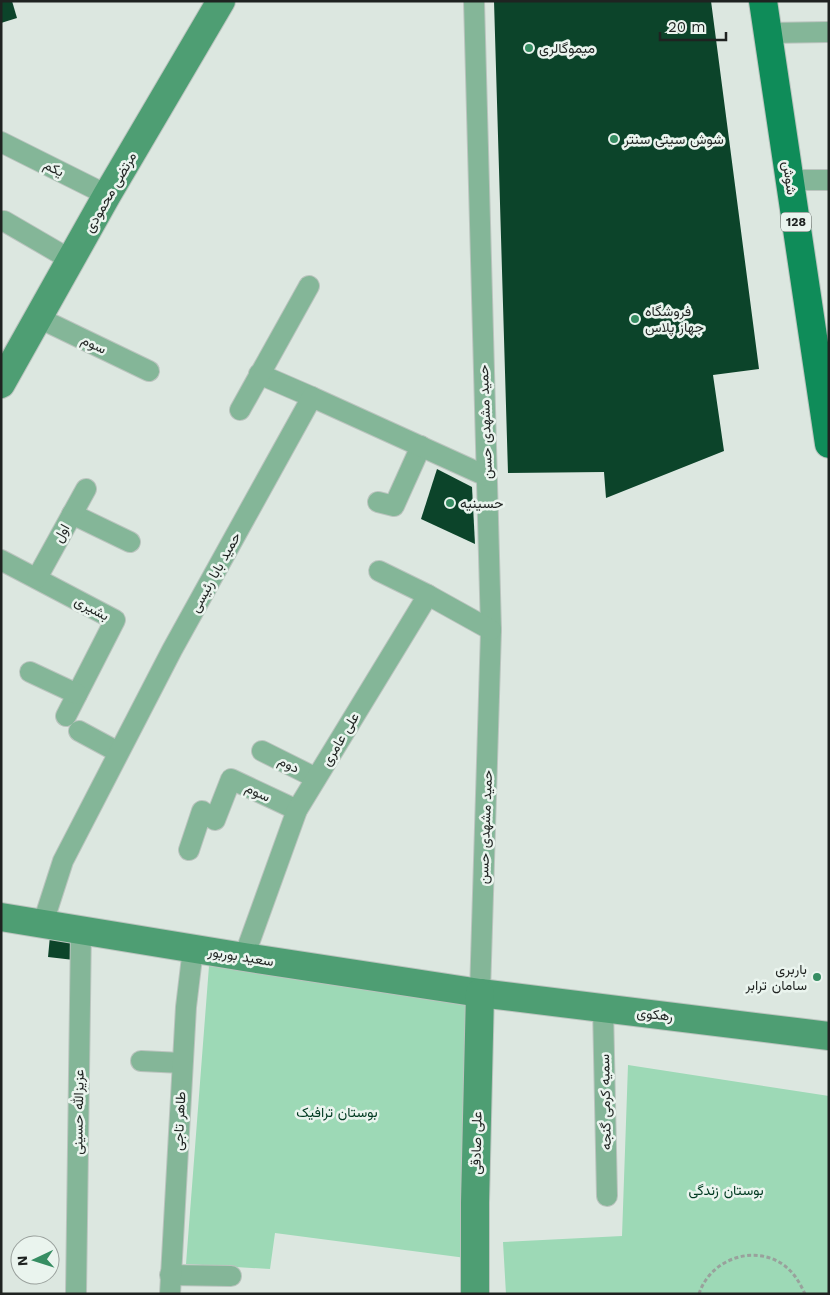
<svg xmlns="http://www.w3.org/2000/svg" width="830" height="1295" font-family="'Work Sans',Vazirmatn,sans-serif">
<rect width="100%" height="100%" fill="#dce7e0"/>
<g fill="#9dd9b6">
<path d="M209,966L471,999L466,1258L275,1233L270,1269L186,1264Z"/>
<path d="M628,1065L829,1096V1294H506L503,1242L622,1236Z"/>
</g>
<g fill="#0c442a">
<path d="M1,1H12L17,18L1,23Z"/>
<path d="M494,1H711L759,369L713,375L724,451L606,498L604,472L508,473Z"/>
<path d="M437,469L472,487L475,544L421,519Z"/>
<path d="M50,936L76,939L74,960L48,957Z"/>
</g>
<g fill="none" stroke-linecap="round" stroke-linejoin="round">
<g stroke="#bac4be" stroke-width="22">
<g id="street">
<path d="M474,1L491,630L480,993"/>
<path d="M768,33L829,32"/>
<path d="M1,142L107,195"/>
<path d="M790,180H829"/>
<path d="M4,221L71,260"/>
<path d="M39,318L149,371"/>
<path d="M259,374L312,397"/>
<path d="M240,410L309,286"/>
<path d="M378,502L394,506L421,446"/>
<path d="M72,514L130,542"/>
<path d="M1,560L115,620L66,716"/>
<path d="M379,571L428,595"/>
<path d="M37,578L86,489"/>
<path d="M30,672L77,694"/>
<path d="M79,731L118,752"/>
<path d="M262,751L316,778"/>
<path d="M189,850L202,811L215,820L231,779L297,810"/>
<path d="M43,923L63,861L172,650L312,397L486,476"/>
<path d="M244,957L297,810L428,595L491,630"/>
<path d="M603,1008L607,1196"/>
<path d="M141,1061L182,1063"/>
<path d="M170,1275L231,1276"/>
<path d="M76,1294L81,929"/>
<path d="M170,1294L186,1007L193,949"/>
</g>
</g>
<g stroke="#bac4be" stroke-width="30">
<g id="secondary">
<path d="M1,384L107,195L221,1"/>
<path d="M1,917L244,957L480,993L829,1036"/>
<path d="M475,1294V1203L480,993"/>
</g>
</g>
<g stroke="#bac4be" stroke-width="30">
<path id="primary" d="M763,1L829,444"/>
</g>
<path stroke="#99a19c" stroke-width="3" stroke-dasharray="4 2.5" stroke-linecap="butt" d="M699,1294C710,1259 755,1243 785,1266C794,1273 800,1283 805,1294"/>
<use href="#street" stroke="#84b698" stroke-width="20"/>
<use href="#secondary" stroke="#4e9e73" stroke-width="28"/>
<use href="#primary" stroke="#0f8c59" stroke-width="28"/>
</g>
<g fill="#368d62" stroke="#eaf4ee" stroke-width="2">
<circle cx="529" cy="48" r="5"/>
<circle cx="614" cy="139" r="5"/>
<circle cx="635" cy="319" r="5"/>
<circle cx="450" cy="503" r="5"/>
<circle cx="817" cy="977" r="5"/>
</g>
<g text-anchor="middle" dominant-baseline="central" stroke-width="5" stroke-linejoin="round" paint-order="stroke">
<rect fill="#eaf4ee" stroke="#5c625e" stroke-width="1" x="781" y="212.5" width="30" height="19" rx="4"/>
<g font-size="12" font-weight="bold" fill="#1f2321">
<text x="796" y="222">128</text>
</g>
<g font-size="14" fill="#1f2321" stroke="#eaf4ee" text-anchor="start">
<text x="539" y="48">میموگالری</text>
<text x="624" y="139">شوش سیتی سنتر</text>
<text x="645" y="311">فروشگاه<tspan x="645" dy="16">جهاز پلاس</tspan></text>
<text x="460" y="503">حسینیه</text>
<text x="807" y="969" text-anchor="end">باربری<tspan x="807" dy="16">سامان ترابر</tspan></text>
</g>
<g font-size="14" fill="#1f2321" stroke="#eaf4ee">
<text transform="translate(54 168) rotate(27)">یکم</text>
<text transform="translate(790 178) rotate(82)">شوش</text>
<text transform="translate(110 192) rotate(-60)">مرتضی محمودی</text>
<text transform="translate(94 344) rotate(26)">سوم</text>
<text transform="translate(485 422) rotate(-92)">حمید مشهدی حسن</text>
<text transform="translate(61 533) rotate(-61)">اول</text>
<text transform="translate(215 572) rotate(-61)">حمید بابا رئیسی</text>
<text transform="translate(92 608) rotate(28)">بشیری</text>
<text transform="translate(340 739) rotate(-59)">علی عامری</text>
<text transform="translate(289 764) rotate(27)">دوم</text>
<text transform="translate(258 792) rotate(25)">سوم</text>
<text transform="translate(485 827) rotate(-88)">حمید مشهدی حسن</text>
<text transform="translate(241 956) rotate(9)">سعید بوربور</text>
<text transform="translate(655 1014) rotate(7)">رهکوی</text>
<text transform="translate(605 1102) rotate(-91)">سمیه کرمی گنجه</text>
<text transform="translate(78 1112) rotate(-89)">عزیزالله حسینی</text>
<text transform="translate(179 1121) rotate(-87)">طاهر تاجی</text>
<text transform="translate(476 1143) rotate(-89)">علی صادقی</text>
</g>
<g font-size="14" fill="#003a21" stroke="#eaf4ee">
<text x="337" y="1112">بوستان ترافیک</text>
<text x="726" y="1190">بوستان زندگی</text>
</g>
</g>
<rect width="830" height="1295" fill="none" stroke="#1f2321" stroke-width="5"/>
<g transform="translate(35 1260) rotate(266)"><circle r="24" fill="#eaf4ee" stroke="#99a09c"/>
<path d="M0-4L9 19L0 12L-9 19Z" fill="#368d62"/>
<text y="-8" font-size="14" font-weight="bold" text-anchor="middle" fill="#1f2321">N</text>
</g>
<path d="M660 32v8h66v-8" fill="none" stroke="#1f2321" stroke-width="2.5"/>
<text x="668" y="32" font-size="15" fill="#1f2321" stroke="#eaf4ee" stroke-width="4" paint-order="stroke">20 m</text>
</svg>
